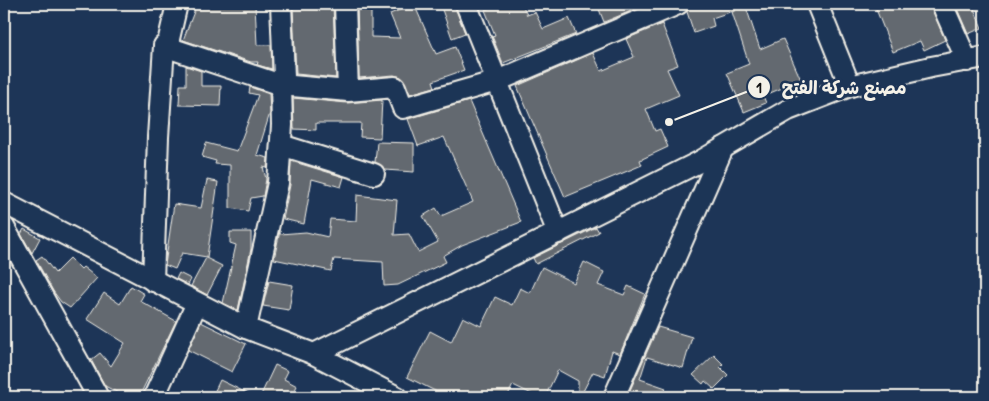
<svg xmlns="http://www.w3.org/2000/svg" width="989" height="401" font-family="'Patrick Hand','Playpen Sans Arabic',sans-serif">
<rect width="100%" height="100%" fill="#1d3557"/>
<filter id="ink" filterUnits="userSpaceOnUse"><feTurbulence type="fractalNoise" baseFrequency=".02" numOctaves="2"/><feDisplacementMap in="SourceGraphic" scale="10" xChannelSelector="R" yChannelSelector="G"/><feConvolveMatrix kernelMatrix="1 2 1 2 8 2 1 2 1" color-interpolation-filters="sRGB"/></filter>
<g filter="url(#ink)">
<g fill="#64696f" stroke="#f4f1e8">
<path d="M197,4H216V6L255,4L257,45H271L272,69L257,65L258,62H251L183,40Z"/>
<path d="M319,4H333L336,78L296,74L293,8L319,9Z"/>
<path d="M357,4H371V37L400,38L390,14L414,4L436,54L455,47L464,70L433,81L435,87L410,94L401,77L394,75L359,78Z"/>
<path d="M440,4H454L465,33L452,38Z"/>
<path d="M499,4H522L527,15L535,12L543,29L569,18L576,34L503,63L492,36L495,35L485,10Z"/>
<path d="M597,4H648L604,22Z"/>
<path d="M690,4H749V6L746,7L760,49L783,39L801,80L763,96L766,103L744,112L727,73L749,64L732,12L736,10L712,18L714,26L694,33L687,12Z"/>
<path d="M874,4H930L945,40L924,50L920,41L893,52Z"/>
<path d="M955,4H972L982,28L968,34Z"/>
<path d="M662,24L678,65L667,69L679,95L646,109L655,131L660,129L668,147L640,160L642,165L565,197L517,86L593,53L601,71L634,57L626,39Z"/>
<path d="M186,66L201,71V86H221L220,106L179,105L180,85H186Z"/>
<path d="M250,87L269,94L270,113L257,155L268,158L267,168L263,167L266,179L263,196L251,198L248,211L230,208V165L215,164L216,161L202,157L206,143L237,151L258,95L249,93Z"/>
<path d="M293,98L347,103L382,100L380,138L360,137L361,123H316V130L294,129Z"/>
<path d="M469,101L521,222L462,245L443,256L446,262L398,285L384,286L383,262L334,259L331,271L274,259L280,231V234L306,232L328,237L330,219L356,221L357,195L397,200L394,235L409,234L418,252L438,242L423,216L436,208L441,216L473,202L444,137L418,146L408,119Z"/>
<path d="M377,142L414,143V172L385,170L375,162Z"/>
<path d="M291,161L344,177L341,187L312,179L304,224L283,219L290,185Z"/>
<path d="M207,180L218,182L207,257L182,253L175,269L165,265L174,204L201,208Z"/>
<path d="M596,227L599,232L536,264L533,258Z"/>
<path d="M24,229L40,238L32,253L21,234Z"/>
<path d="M230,232H251V249L238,310L223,303L236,245L230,243Z"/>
<path d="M42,256L55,273L70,258L81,269L83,267L97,278L70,308L61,302L53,291L36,260Z"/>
<path d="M206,258L222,266L207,295L191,286Z"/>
<path d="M584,262L604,272L598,285L624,295L628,286L645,294L620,354L612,351L605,376L593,372L580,397H578V381L558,370L545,397H538L513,385L507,397H447L407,377L430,331L451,342L463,317L481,326L495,297L512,305L520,288L530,293L542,267L574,283Z"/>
<path d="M179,273L191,279L188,285L176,279Z"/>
<path d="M269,281L293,285L289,310L263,306Z"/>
<path d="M131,286L144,294L140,301L176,321L139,397H126L105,386L91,360L100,353L111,366L125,343L87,319L104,293L120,304Z"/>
<path d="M201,322L246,344L232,372L188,350Z"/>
<path d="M658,327L692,337L683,368L647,357L640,379L666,388L663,397H627Z"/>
<path d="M714,355L723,364L720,367L728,375L714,389L705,381L703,384L693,375Z"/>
<path d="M275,365L288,371L284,379L297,386L291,397H260Z"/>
<path d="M220,380L255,397H212Z"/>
</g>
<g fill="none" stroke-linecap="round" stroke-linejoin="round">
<g stroke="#f4f1e8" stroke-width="24">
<g id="minor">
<path d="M345,4L348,91"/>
<path d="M466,4L558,233"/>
<path d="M817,4L850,86"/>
<path d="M942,4L967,61"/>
<path d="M164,46L281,85L348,91L395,87L403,108L497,81L678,4"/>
<path d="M281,145L374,174"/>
<path d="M4,203L246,328L314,354L397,397"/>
<path d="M4,227L98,397"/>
<path d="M153,281L158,137L164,46L168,43L177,4"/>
<path d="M246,328L278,183L282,125L281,85L284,77L281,4"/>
<path d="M314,354L699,162L788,110L850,86L931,67L985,57"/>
<path d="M154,397L197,303"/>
<path d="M614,397L723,148"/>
</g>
</g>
<use href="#minor" stroke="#1d3557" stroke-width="20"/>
</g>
</g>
<path fill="none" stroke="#f4f1e8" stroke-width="2" d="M669 122L759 87"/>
<g fill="#f4f1e8" stroke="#1d3557" stroke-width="2">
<circle cx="669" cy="122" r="5"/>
<circle cx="759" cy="87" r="12"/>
</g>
<g font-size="15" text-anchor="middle" font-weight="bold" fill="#111">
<text x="759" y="93">1</text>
</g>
<g font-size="18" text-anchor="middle" font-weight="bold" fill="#f4f1e8" stroke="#1d3557" stroke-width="5" stroke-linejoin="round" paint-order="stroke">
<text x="844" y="94">مصنع شركة الفتح</text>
</g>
<rect width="989" height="401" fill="none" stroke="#1d3557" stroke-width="20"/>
<rect x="10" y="10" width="969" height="381" fill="none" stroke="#f4f1e8" stroke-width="2" filter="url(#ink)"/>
</svg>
